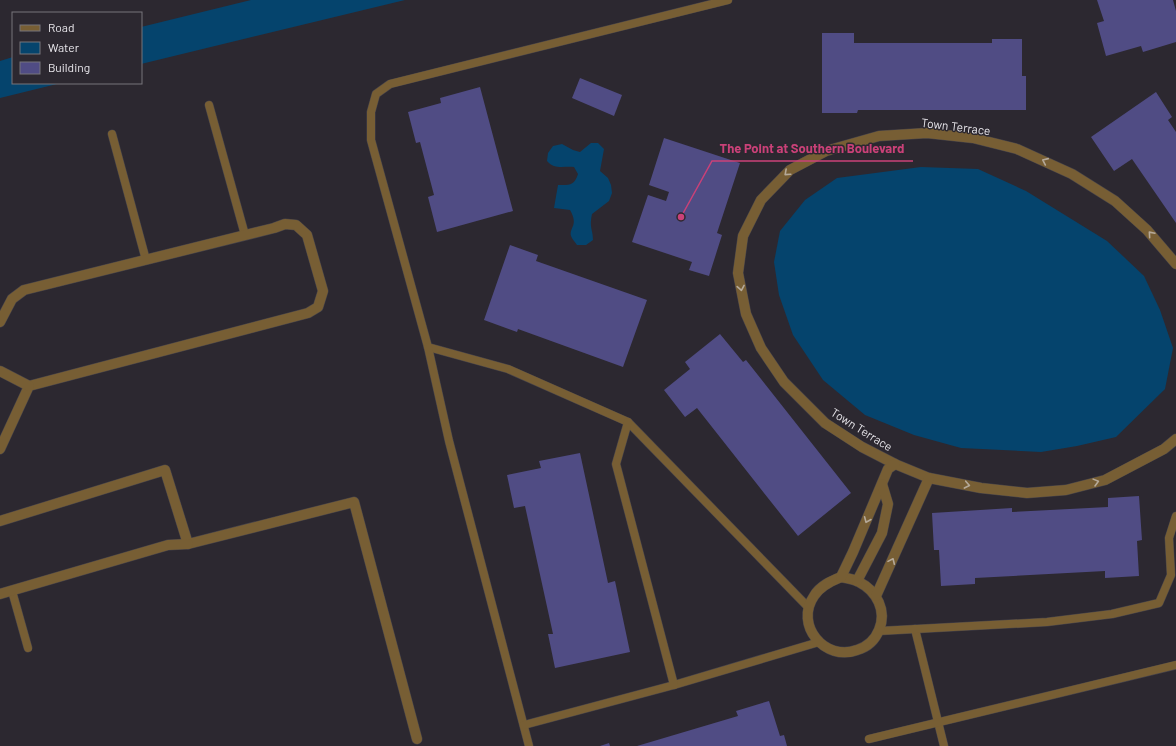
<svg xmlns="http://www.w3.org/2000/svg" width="1176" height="746" font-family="Barlow,sans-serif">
<rect width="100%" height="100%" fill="#2c2830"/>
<g fill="#05446d">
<path d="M251,0H405L141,64V27Z"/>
<path d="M13,57V83H61L0,98V61Z"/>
<path d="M591,143H598L604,149L600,171L608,178L611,185L612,193L609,201L592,214C589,228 593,229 593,240L586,245H577C575,242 572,239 571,236C569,227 579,226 570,210L554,208L558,185C570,185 574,186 578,174L574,167C563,166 555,170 547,161L548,153L553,146L562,144L573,150L580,152Z"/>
<path d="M921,167L978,169L1026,191L1107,241L1144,276L1160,310L1173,348L1165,389L1116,437L1077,446L1041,452L961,448L914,435L865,415L823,380L793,335L779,295L774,262L780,231L805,200L837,178Z"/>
</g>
<g fill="#504c84">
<path d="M1097,0H1173L1176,11V42L1143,52L1141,46L1106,56L1097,23L1104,21Z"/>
<path d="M822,33H854V43H992V39H1022V76H1026V110H858L857,113H822Z"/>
<path d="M580,78L622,95L614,116L572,98Z"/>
<path d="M480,87L513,211L437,232L428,197L434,195L420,142L416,143L408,112L441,103L440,98Z"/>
<path d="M1156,92L1172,117L1168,120L1176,132V223L1132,159L1114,171L1091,137Z"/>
<path d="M664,138L740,163L717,233L722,235L709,276L689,270L692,262L632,242L648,195L666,201L669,192L649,185Z"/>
<path d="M510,245L538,255L536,261L647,300L623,367L518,329L517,332L484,320Z"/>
<path d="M720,334L743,362L746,360L851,493L798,536L697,408L685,417L664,390L690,369L685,362Z"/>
<path d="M580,453L608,583L615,581L630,652L555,668L548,634H553L525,506L514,508L507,475L541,468L539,461Z"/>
<path d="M1139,496L1142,540L1137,541L1139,576L1105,578V571L975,578V584L941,586L939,550H934L932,513L1012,508V512L1108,507V498Z"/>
<path d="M769,701L780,736L784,735L787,746H637L738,716L736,711Z"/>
<path d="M609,743L610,746H600Z"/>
</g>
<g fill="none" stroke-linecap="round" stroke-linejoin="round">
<g stroke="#46434a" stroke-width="9">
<g id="lane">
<path d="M728,0L390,84L376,94L371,112V140L428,347L508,369L628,422L809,608"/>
<path d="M209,105L245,235"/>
<path d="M112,134L146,260"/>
<path d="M428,347L449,441L529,746"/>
<path d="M12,591L28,648"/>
<path d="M915,629L944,746"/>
<path d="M879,631L1047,622L1112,614L1159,603L1171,575L1169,538L1176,516"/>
<path d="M674,685L819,642"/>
<path d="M524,725L674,685L616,464L628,422"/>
<path d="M869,739L1176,665"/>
</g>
</g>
<g stroke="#46434a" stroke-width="11">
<g id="street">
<path d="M1176,264L1147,230L1115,201L1072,174L1017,149L973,138L927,133L879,136L826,151L790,170L761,200L743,236L738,273L746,314L761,348L784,382L825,423L862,447L895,464L929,478L981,488L1027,493L1066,490L1105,480L1164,449L1176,439"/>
<path d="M0,322L12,299L24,290L274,228L285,224L296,225L307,235L323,291L318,307L308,313L29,386L0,449"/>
<path d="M0,371L29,386"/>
<path d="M0,521L165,470L188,544L354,502L417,739"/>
<path d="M841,577C847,578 854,579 859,582C877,591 887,611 879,630C875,640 867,647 857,650C825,662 794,625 814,596C820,586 831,581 841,577Z"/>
<path d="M841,577L853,552L888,469L895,464"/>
<path d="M857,581L882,533L888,504L882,484"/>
<path d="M0,594L168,545L188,544"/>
<path d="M876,596L929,478"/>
</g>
</g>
<use href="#lane" stroke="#775e34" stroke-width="8"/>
<use href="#street" stroke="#775e34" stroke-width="10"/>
</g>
<defs><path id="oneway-chevron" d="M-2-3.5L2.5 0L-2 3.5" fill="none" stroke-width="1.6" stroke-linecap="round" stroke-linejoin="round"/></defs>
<g stroke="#b5a999">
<use href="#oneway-chevron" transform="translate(1045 161) rotate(-156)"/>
<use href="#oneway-chevron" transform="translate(787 173) rotate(138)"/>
<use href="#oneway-chevron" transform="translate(1151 234) rotate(-131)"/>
<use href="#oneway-chevron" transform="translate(741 288) rotate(80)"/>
<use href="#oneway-chevron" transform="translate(1096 482) rotate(-15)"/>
<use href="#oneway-chevron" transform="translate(967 485) rotate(11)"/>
<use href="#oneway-chevron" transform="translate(867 520) rotate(113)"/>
<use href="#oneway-chevron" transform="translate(892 561) rotate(-66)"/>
</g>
<g text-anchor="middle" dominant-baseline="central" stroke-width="3" stroke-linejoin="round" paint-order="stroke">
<g font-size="12" fill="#e8e6eb" stroke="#2c2830">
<text transform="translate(956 126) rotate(7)">Town Terrace</text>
<text transform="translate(862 429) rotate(32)">Town Terrace</text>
</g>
</g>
<path fill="none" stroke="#ca4178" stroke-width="1.5" d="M681 217L712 161H913"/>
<circle fill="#ca4178" stroke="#2c2830" stroke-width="1.5" cx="681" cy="217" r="4"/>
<g font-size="13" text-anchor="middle" font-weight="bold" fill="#ca4178" stroke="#2c2830" stroke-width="3" stroke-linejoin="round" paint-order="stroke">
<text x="812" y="153">The Point at Southern Boulevard</text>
</g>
<rect x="12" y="12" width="130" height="72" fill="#2c2830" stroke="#77747b"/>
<rect x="20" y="25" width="20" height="6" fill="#775e34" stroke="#77747b"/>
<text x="48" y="32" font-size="12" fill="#e8e6eb">Road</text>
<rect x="20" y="42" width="20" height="12" fill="#05446d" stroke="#77747b"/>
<text x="48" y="52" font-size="12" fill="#e8e6eb">Water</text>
<rect x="20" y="62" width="20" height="12" fill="#504c84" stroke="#77747b"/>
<text x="48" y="72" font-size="12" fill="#e8e6eb">Building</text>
</svg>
